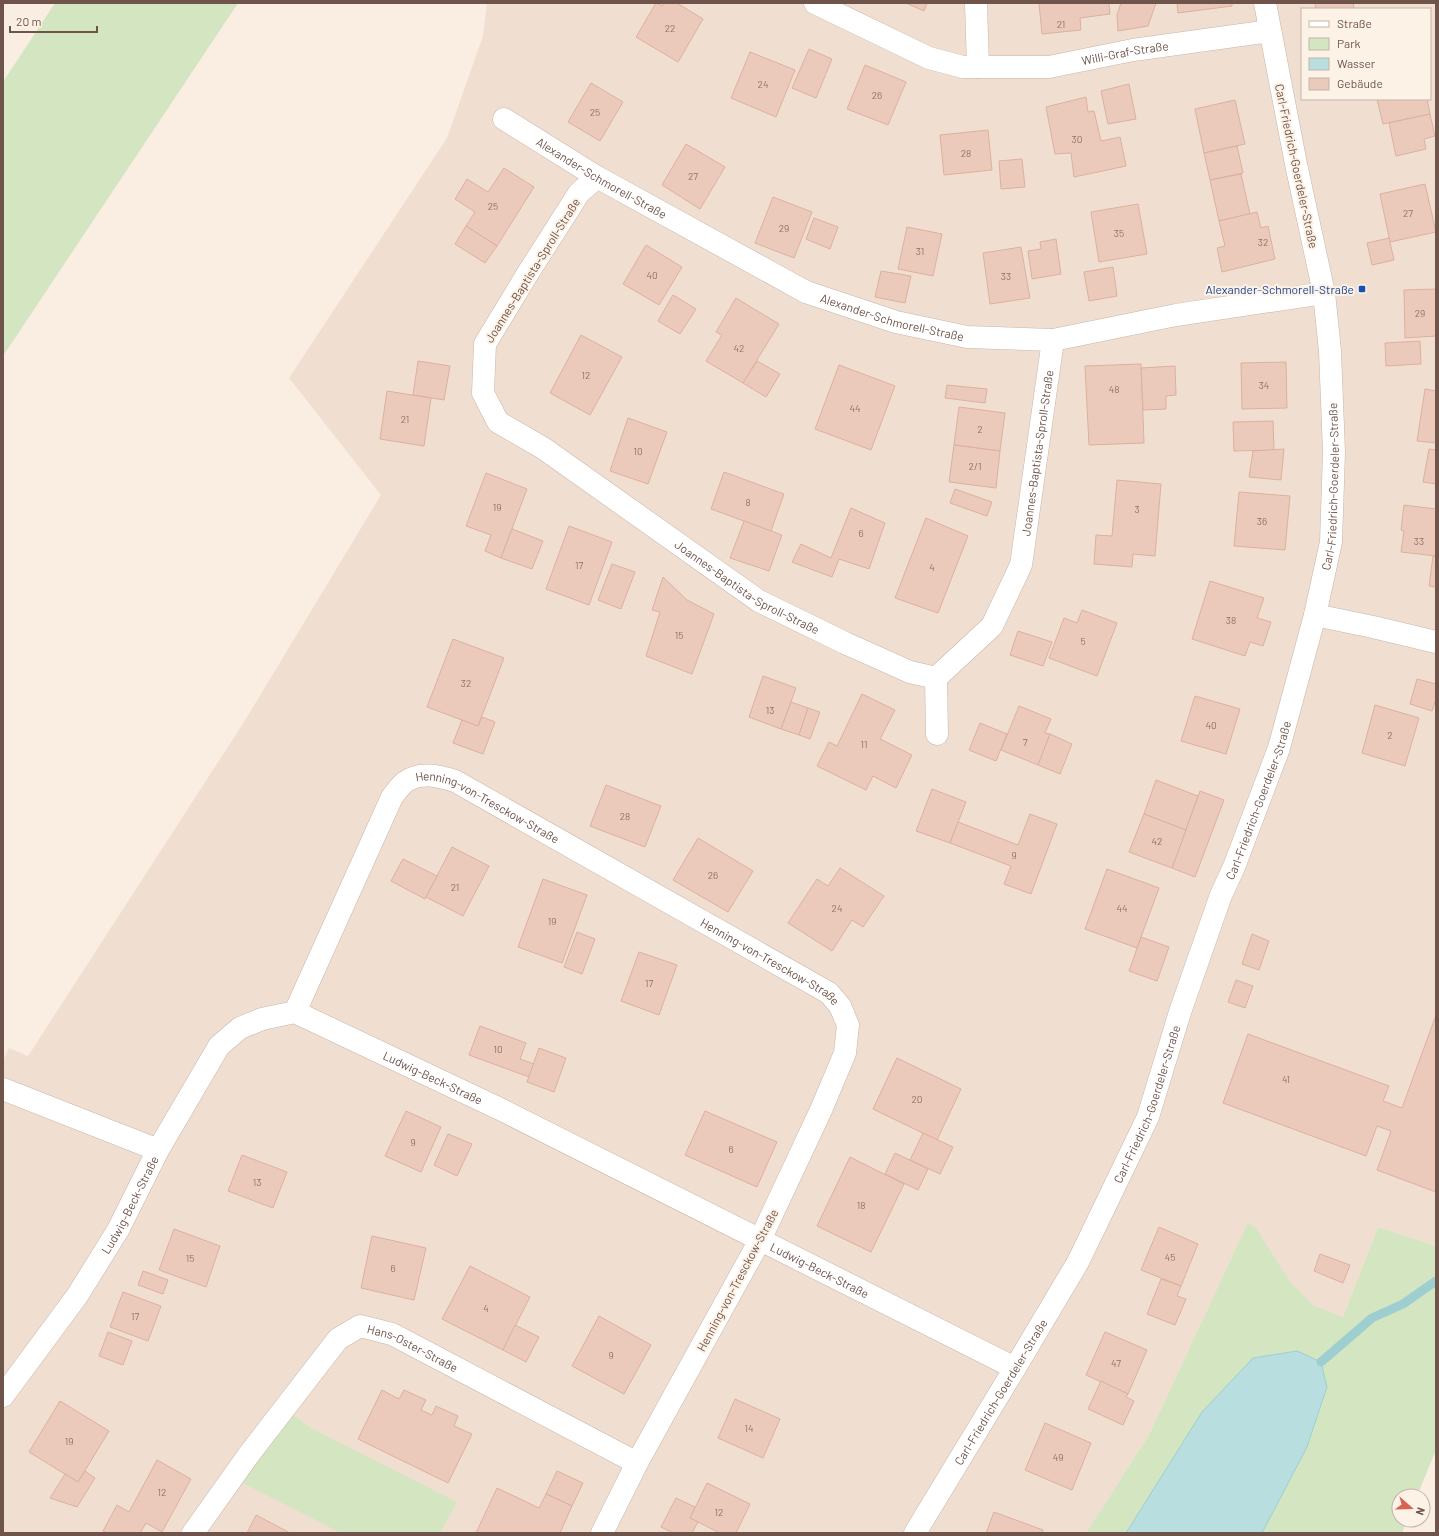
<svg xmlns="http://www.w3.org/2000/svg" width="1439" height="1536" font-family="Barlow,sans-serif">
<rect width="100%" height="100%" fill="#f9eee1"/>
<path fill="#f0dfd0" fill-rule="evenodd" d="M487,3H1436V1246L1378,1227L1343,1317L1315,1306L1290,1281L1256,1228L1248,1222L1149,1435L1086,1533H3V1061L9,1048L28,1056L244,722L381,495L289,378L447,138L483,36ZM1302,9H1430V99H1302Z"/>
<g fill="#d3e5c1">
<path d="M55,3H238L3,356V82Z"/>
<path d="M1248,1222L1256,1228L1290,1281L1315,1306L1343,1317L1378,1227L1436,1246V1450L1417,1496H1399V1520H1407L1402,1533H1086L1149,1435Z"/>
<path d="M290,1413L309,1427L457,1502L440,1533H341L241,1482Z"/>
</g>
<path fill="#b8dee0" stroke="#9fced1" d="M1297,1351L1321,1362L1327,1387L1307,1447L1262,1533H1126L1202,1412L1253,1358Z"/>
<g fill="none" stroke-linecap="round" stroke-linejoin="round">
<path stroke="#9fced1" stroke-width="9" d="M1321,1362L1372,1318L1403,1304L1436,1281"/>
</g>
<g fill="#eccabb" stroke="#ddb09d">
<path d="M656,3L662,6L664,3H677L703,19L678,62L636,37Z"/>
<path d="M906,3H927L924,11Z"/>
<path d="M1039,3H1109L1110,14L1080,18L1081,30L1042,34Z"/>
<path d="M1121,3H1156L1148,26L1118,31L1117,15Z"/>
<path d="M1177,3H1232V6L1178,13Z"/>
<path d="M1315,3H1353L1354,9H1316Z"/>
<path d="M809,49L832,59L816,98L792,88Z"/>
<path d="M750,52L795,70L776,117L731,98Z"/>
<path d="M865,65L906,82L888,125L847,109Z"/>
<path d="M591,83L623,102L600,141L568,122Z"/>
<path d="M1129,84L1136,119L1108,124L1101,91Z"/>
<path d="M1086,97L1088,112L1094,111L1101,141L1120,137L1126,166L1074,177L1071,153L1055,154L1046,107Z"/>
<path d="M1377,99H1427L1430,114L1383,124Z"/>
<path d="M1235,100L1245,144L1204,153L1195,109Z"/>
<path d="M1430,114L1435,136L1424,139L1426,149L1396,156L1389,123Z"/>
<path d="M988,130L992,170L944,175L940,135Z"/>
<path d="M686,144L725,167L700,209L662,185Z"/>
<path d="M1237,146L1243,173L1210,180L1204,153Z"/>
<path d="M1022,159L1025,187L1001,189L999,161Z"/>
<path d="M504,168L534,187L497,246L466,226L475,212L455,199L467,179L488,192Z"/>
<path d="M1241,174L1250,214L1219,221L1210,180Z"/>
<path d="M1425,184L1436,232L1390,242L1380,194Z"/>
<path d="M773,197L812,212L794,258L755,243Z"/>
<path d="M1138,204L1147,254L1099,262L1091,212Z"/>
<path d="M1257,212L1261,228L1268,226L1275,259L1222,272L1217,248L1225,246L1219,221Z"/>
<path d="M814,218L838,227L830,249L806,239Z"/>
<path d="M466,226L497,246L485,263L455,244Z"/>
<path d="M907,227L942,234L933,276L898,269Z"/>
<path d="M1389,238L1394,260L1372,265L1367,243Z"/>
<path d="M1056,239L1061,274L1032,279L1028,251L1041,249L1040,242Z"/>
<path d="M646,245L682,267L659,305L623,284Z"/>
<path d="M1021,247L1030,298L990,304L983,253Z"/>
<path d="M1113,267L1117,296L1089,301L1084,272Z"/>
<path d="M881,271L911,276L905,303L875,297Z"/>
<path d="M1436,289V336L1405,338L1404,290Z"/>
<path d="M673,295L696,309L680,334L658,321Z"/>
<path d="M736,298L779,324L743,383L706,361L722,335L716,332Z"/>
<path d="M581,335L622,357L590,415L550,393Z"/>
<path d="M1420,341L1421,364L1386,366L1385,343Z"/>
<path d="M418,361L450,366L444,400L413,395Z"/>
<path d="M757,361L780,374L766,397L743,383Z"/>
<path d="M1286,362L1287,408L1242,409L1241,363Z"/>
<path d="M1141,364L1144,443L1089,445L1085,366Z"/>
<path d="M839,365L895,386L871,450L815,429Z"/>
<path d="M1175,366L1176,395L1166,396V409L1143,410L1141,368Z"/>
<path d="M947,385L987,389L985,403L945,398Z"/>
<path d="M1425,389L1436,391V443L1417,441Z"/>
<path d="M387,391L431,398L424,446L380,439Z"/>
<path d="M959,407L1005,413L1000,451L954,445Z"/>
<path d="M628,418L667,432L648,484L610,471Z"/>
<path d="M1273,421L1274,450L1234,451L1233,422Z"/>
<path d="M954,445L1000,451L996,488L949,482Z"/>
<path d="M1284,449L1281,480L1249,477L1253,451Z"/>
<path d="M1429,449L1436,450V484L1423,482Z"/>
<path d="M724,472L784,494L771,531L711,509Z"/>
<path d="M486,473L527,489L501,558L485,551L491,535L466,526Z"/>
<path d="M1117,480L1161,484L1155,556L1133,554L1132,567L1094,564L1096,535L1112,536Z"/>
<path d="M955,489L992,502L987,516L950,503Z"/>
<path d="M1239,492L1290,496L1285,550L1234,546Z"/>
<path d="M1404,505L1436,509V556L1401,552L1404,531L1401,530Z"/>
<path d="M851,508L885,523L869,569L839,559L832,577L792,562L801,544L831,558Z"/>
<path d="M926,518L968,536L938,613L895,598Z"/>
<path d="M744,521L782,535L769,571L730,558Z"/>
<path d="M569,526L612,542L589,605L546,589Z"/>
<path d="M512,529L543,541L532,569L501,558Z"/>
<path d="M1433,556H1436V587L1429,586Z"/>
<path d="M612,564L635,572L621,609L598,600Z"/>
<path d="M663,577L687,600L714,614L692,674L646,656L660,612L652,610Z"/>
<path d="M1210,581L1264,598L1257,618L1271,622L1263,646L1250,642L1245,656L1192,639Z"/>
<path d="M1082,610L1117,623L1097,676L1049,658L1064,618L1077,623Z"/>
<path d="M1018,631L1052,642L1043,666L1010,655Z"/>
<path d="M453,639L504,658L478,726L427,707Z"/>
<path d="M763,676L796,688L781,729L749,717Z"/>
<path d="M1417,679L1436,684V699L1432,711L1410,704Z"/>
<path d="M862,694L895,710L880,739L912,755L896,788L873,776L866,790L817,766L829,742L837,746Z"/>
<path d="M1195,696L1240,709L1226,754L1181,741Z"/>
<path d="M791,702L808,708L799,735L781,729Z"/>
<path d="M1375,705L1419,718L1405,766L1362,753Z"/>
<path d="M1019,706L1051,719L1045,733L1050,734L1038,765L1001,750Z"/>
<path d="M808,708L820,712L810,739L799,735Z"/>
<path d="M482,717L495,722L483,754L453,743L462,720L478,726Z"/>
<path d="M980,723L1007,734L996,761L969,750Z"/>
<path d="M1050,734L1072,744L1060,774L1038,765Z"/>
<path d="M1156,780L1198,796L1186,830L1144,814Z"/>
<path d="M606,785L661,806L645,847L590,826Z"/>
<path d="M932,789L966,802L950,843L916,831Z"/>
<path d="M1200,791L1224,800L1195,877L1172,868Z"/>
<path d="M1030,814L1057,824L1031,894L1004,884L1011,866L950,843L958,822L1018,845Z"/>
<path d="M1144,814L1186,830L1172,868L1129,852Z"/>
<path d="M698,838L753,871L728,912L673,880Z"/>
<path d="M452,847L489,866L463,916L426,897Z"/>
<path d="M403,859L437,876L425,899L391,881Z"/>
<path d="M840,868L884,896L863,927L852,920L832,951L788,923L817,879L828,886Z"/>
<path d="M1107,869L1159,888L1137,948L1085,929Z"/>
<path d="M543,879L587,895L562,963L518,947Z"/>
<path d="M577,932L595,939L582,974L564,967Z"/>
<path d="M1252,934L1269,941L1259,970L1242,964Z"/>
<path d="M1141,937L1169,947L1157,981L1129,971Z"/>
<path d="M639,952L677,965L659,1015L621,1001Z"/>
<path d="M1236,980L1253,986L1245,1008L1228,1002Z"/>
<path d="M1436,1015V1192L1377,1170L1391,1131L1377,1126L1366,1156L1223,1103L1248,1034L1389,1086L1383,1101L1402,1108Z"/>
<path d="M480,1026L526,1043L520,1059L534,1064L529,1077L469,1055Z"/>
<path d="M539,1048L566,1058L554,1092L527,1082Z"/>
<path d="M897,1058L961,1089L937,1140L873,1109Z"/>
<path d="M406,1111L441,1127L421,1172L385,1156Z"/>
<path d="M705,1111L777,1142L757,1187L685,1155Z"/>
<path d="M923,1133L953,1147L940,1174L910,1160Z"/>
<path d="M448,1134L472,1144L457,1176L434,1165Z"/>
<path d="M895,1153L928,1169L918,1190L885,1174Z"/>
<path d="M242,1155L287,1172L273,1208L228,1191Z"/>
<path d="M850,1157L904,1184L871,1252L817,1226Z"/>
<path d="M1159,1227L1198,1244L1181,1286L1141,1270Z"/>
<path d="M174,1229L220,1246L206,1287L159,1270Z"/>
<path d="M372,1236L426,1248L414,1300L361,1288Z"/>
<path d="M1320,1254L1350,1265L1343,1283L1314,1271Z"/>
<path d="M470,1266L530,1297L503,1350L442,1319Z"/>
<path d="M143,1271L168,1280L163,1294L138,1285Z"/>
<path d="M1161,1279L1181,1286L1177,1296L1186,1299L1175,1325L1147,1314Z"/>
<path d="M123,1292L161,1306L148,1341L110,1327Z"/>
<path d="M599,1316L651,1345L624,1394L572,1366Z"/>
<path d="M515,1325L539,1337L526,1362L503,1350Z"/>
<path d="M108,1332L132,1341L123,1365L99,1356Z"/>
<path d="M1105,1332L1147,1350L1128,1394L1086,1375Z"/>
<path d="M1101,1381L1128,1394L1126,1397L1134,1401L1123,1425L1088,1409Z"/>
<path d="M382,1390L399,1399L404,1390L426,1400L421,1410L432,1415L436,1406L458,1416L454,1426L472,1434L448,1483L358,1439Z"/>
<path d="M735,1399L780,1419L763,1458L718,1438Z"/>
<path d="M60,1401L109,1431L78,1482L29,1452Z"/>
<path d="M1045,1423L1091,1443L1072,1490L1025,1470Z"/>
<path d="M157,1460L191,1479L162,1532L146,1523L140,1533H108L103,1531L117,1505L129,1512Z"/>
<path d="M85,1471L95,1478L77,1507L50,1498L65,1474L78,1482Z"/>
<path d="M557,1471L583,1483L572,1506L546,1494Z"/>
<path d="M707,1483L750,1504L736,1533H720L690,1518Z"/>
<path d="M497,1488L539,1508L546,1494L572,1506L560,1533H476Z"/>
<path d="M676,1498L695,1507L690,1518L698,1522L692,1533H673L661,1527Z"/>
<path d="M994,1512L1043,1530L1042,1533H986Z"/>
<path d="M256,1515L290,1533H247Z"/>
</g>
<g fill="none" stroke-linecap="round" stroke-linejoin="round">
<g stroke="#c8b5aa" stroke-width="23">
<g id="minor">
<path id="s1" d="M815,3L929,58L963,67H1049L1133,50L1270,31"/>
<path d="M976,3L978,67"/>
<path id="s2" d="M504,119L597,177L806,292L896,322L967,337L1053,340L1176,315L1324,293"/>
<path id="s3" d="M597,177L579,193L528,273L485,344L483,393L498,422L543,448L759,601L845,643L910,672L936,678L992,626L1021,565L1053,340"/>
<path d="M1315,615L1373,627L1436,642"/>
<path d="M936,678L937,734"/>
<path id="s4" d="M295,1012L392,797C396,792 400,786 405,782C420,771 439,776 455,781L829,993L840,1006L848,1025L845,1053L821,1110L760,1240L637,1463L602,1533"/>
<path d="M3,1089L158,1150"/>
<path id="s5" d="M3,1396L77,1296L118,1230L158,1150L219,1046L240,1028L262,1019L295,1012L500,1109L1015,1368"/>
<path id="s6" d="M193,1533L250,1453L338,1339L360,1326L392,1334L637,1463"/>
<path id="s7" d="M915,1533L1015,1368L1078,1262L1148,1117L1180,1012L1221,895L1234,867L1279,748L1315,615L1331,542L1334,452L1330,351L1324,293L1296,164L1265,3"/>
</g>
</g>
<use href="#minor" stroke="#fff" stroke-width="22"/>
</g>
<rect fill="#1a4fb4" stroke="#fdf2e6" stroke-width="1.5" x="1358" y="285" width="8" height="8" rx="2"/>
<g text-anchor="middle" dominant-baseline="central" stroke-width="4" stroke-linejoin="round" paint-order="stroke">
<g font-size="10" fill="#8e7267">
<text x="1061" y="24">21</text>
<text x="670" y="28">22</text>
<text x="763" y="84">24</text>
<text x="877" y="95">26</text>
<text x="595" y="112">25</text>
<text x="1077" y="139">30</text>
<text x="966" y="153">28</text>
<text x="693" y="176">27</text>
<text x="493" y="206">25</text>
<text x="1408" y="213">27</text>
<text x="784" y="228">29</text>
<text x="1119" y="233">35</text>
<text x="1263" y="242">32</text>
<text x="920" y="251">31</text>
<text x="652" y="275">40</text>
<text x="1006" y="276">33</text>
<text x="1420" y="313">29</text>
<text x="739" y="348">42</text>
<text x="586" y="375">12</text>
<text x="1264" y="385">34</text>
<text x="1114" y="389">48</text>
<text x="855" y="408">44</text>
<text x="405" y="419">21</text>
<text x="980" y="429">2</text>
<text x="638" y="451">10</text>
<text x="975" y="466">2/1</text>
<text x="748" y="502">8</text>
<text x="497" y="507">19</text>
<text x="1137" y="509">3</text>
<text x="1262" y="521">36</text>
<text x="861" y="533">6</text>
<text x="1419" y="541">33</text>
<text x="579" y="565">17</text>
<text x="932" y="567">4</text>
<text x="1231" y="620">38</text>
<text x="679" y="635">15</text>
<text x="1083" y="641">5</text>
<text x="466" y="683">32</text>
<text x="770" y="710">13</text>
<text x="1211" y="725">40</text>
<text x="1390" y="735">2</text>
<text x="1025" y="742">7</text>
<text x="864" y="744">11</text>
<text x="625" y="816">28</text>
<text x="1157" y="841">42</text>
<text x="1014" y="855">9</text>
<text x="713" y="875">26</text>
<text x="455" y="887">21</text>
<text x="837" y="908">24</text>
<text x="1122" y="908">44</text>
<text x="552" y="921">19</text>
<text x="649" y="983">17</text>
<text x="498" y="1049">10</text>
<text x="1286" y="1079">41</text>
<text x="917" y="1099">20</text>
<text x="413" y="1142">9</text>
<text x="731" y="1149">6</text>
<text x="257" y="1182">13</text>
<text x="861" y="1205">18</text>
<text x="1170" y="1257">45</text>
<text x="190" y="1258">15</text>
<text x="393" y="1268">6</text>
<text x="486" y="1308">4</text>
<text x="135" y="1316">17</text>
<text x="611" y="1355">9</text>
<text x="1116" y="1363">47</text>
<text x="749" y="1428">14</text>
<text x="69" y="1441">19</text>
<text x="1058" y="1457">49</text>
<text x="162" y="1492">12</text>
<text x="719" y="1512">12</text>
</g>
<g font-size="12" fill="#6e544b" stroke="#fdf2e6">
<text stroke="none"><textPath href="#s1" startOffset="325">Willi-Graf-Straße</textPath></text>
<text transform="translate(1297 166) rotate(78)">Carl-Friedrich-Goerdeler-Straße</text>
<text stroke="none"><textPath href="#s2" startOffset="114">Alexander-Schmorell-Straße</textPath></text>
<text transform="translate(532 270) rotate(-58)">Joannes-Baptista-Sproll-Straße</text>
<text stroke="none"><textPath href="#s2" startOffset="438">Alexander-Schmorell-Straße</textPath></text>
<text stroke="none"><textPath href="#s3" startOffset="1051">Joannes-Baptista-Sproll-Straße</textPath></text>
<text stroke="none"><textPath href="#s7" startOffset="1137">Carl-Friedrich-Goerdeler-Straße</textPath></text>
<text stroke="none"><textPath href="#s3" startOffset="583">Joannes-Baptista-Sproll-Straße</textPath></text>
<text stroke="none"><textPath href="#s7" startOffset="813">Carl-Friedrich-Goerdeler-Straße</textPath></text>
<text stroke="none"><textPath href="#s4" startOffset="347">Henning-von-Tresckow-Straße</textPath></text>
<text stroke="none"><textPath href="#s4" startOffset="671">Henning-von-Tresckow-Straße</textPath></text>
<text stroke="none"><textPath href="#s5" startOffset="650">Ludwig-Beck-Straße</textPath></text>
<text stroke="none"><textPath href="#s7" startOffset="489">Carl-Friedrich-Goerdeler-Straße</textPath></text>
<text stroke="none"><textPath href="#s5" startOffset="230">Ludwig-Beck-Straße</textPath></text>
<text stroke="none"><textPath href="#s5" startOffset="1082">Ludwig-Beck-Straße</textPath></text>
<text transform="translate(737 1280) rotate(-62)">Henning-von-Tresckow-Straße</text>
<text stroke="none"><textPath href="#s6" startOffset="325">Hans-Oster-Straße</textPath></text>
<text stroke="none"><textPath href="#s7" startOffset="165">Carl-Friedrich-Goerdeler-Straße</textPath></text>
</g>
<g font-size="12" fill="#164399" stroke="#fdf2e6" text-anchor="end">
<text x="1354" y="289">Alexander-Schmorell-Straße</text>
</g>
</g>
<rect width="1439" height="1536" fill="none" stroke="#6e544b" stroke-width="8"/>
<rect x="1301" y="8" width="130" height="92" fill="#fdf2e6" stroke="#c4b3a8"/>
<rect x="1309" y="21" width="20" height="6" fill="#ffffff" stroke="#c4b3a8"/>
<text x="1337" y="28" font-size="12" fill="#6e544b">Straße</text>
<rect x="1309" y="38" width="20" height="12" fill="#d3e5c1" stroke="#c4b3a8"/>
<text x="1337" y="48" font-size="12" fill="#6e544b">Park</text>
<rect x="1309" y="58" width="20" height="12" fill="#b8dee0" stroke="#c4b3a8"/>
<text x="1337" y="68" font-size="12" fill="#6e544b">Wasser</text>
<rect x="1309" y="78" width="20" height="12" fill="#eccabb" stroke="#c4b3a8"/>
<text x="1337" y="88" font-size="12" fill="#6e544b">Gebäude</text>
<g transform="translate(1411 1508) rotate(110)"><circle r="19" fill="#fdf2e6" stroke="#c4b3a8"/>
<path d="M0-3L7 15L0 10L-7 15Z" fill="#d96351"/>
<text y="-6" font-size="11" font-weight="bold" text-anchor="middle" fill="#6e544b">N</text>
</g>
<path d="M10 26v6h87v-6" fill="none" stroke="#6e544b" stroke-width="2"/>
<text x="16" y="26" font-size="12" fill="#6e544b" stroke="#fdf2e6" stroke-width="3" paint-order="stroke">20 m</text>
</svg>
